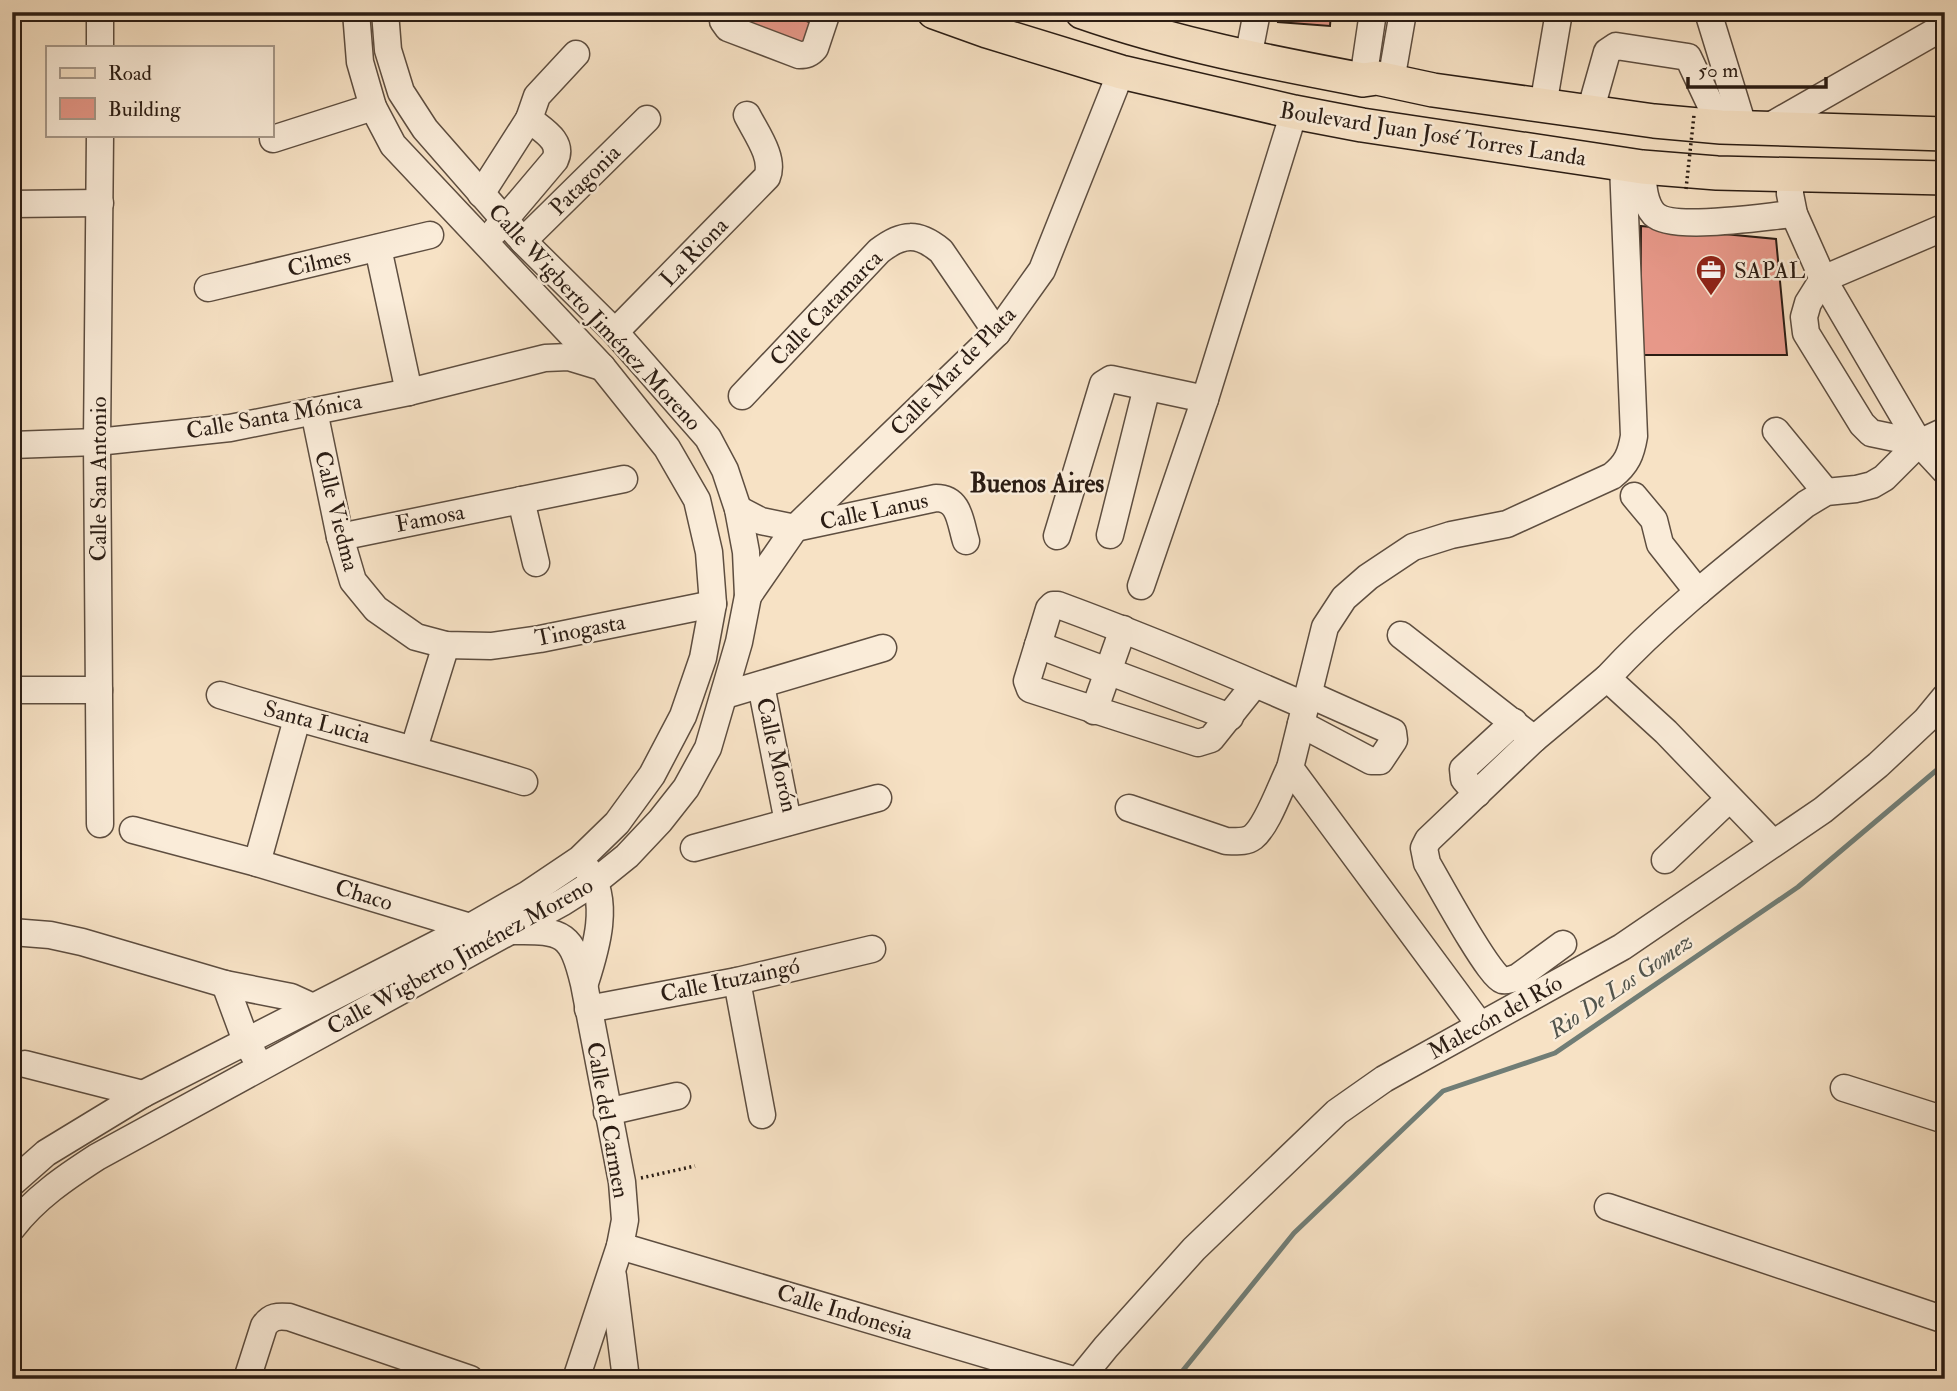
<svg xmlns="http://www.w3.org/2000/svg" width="1957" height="1391" font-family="'IM FELL Double Pica',serif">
<rect width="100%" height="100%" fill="#f7e2c5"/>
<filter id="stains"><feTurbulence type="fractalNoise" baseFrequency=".00286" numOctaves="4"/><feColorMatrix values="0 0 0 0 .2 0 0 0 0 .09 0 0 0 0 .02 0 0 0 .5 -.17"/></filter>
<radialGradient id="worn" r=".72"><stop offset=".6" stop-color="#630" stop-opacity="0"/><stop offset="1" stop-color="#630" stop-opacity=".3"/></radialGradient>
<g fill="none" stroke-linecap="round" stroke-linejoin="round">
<path stroke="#707d76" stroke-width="5" d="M1176,1379L1294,1233L1443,1091L1555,1053L1798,887L1945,763"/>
</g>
<g fill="#e79889" stroke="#2b1d14" stroke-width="2">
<path d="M730,12H781L815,24L807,48L727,20Z"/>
<path d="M1279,12H1331L1330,26L1278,22Z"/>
<path d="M1340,12H1383L1382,20L1339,17Z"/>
<path d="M1641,226L1776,239L1787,355H1640Z"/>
</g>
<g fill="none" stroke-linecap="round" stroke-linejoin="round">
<g stroke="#5e4e40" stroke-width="29">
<g id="minor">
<path d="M100,12V47"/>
<path d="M724,12L723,21L728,28L799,55C806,55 810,54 815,48L827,12"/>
<path d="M1708,12L1744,129"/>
<path d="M1248,58L1257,12"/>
<path d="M1363,80L1372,19"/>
<path d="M1391,81L1403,12"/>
<path d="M1543,106L1559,12"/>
<path d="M1590,112L1607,52L1616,46L1688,57L1721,127"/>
<path d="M529,119L537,96L576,54"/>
<path d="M1763,130L1945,26"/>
<path d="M100,135L97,442L100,824"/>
<path d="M273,139L373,107"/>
<path d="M1642,167C1643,182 1643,202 1654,214C1672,232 1767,216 1794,214"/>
<path d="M1790,174V194L1794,214L1823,279L1919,443L1945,471"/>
<path d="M481,194L529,119C542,130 564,141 555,160L495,231"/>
<path d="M12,204L100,203"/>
<path d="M523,241L647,119"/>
<path d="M378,248L409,392"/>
<path d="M208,288L430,235"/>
<path d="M615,332L767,177C775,158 756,133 747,115"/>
<path d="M742,396L879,251C902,233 918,232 941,251L997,333"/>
<path d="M314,411L340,537L353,581L376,609L416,637L446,645L491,646L540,639L713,604"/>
<path d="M1776,431L1826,492"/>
<path d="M1919,443L1871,433L1862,424L1806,333L1804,317L1808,303L1823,279L1945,227"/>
<path d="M12,445L97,442L230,428L409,392L545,358L569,357L602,367"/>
<path d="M1634,496L1654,520L1660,544L1698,592"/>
<path d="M521,500L536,563"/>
<path d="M738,509L761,521L795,528L936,498C960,498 960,522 966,541"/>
<path d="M1110,535L1147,387"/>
<path d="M1057,536L1103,384L1111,379L1205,399"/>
<path d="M340,537L624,479"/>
<path d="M1141,586L1205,399L1294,112"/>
<path d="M748,596L795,528L997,333L1042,270L1121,72"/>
<path d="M1401,635L1534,739L1428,840L1424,848L1427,863C1437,880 1489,976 1502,980C1507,981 1513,979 1518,977L1563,944"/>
<path d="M1038,645L1230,717"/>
<path d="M1255,684L1211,739L1198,743L1030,689L1027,681L1049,609L1053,605H1058C1142,636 1224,670 1306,706"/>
<path d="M761,685L788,822"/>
<path d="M12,690H99"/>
<path d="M220,695C321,726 423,751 524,782"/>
<path d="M725,695L883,648"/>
<path d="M1094,711L1123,629"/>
<path d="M1301,724L1371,761H1380L1394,740L1393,732L1308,694"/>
<path d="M1534,739L1607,678"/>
<path d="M414,748L446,645"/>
<path d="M1477,794L1464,779L1463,769L1514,722"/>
<path d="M1129,808L1226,841C1236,841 1245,843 1253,837C1268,825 1281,785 1290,768"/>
<path d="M133,830L257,863L470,927"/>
<path d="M1773,843L1666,732L1607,678C1667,613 1738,559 1806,504L1826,492L1856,489L1872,485L1884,478L1919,443L1945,431"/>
<path d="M694,848L878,798"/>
<path d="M1665,860L1729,799"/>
<path d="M257,863L297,719"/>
<path d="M514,931C564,930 572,934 584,984L622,1182L625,1220L620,1246L576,1379"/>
<path d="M12,932L50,935L82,942L225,984L291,997L313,1007"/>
<path d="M737,981L762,1115"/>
<path d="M585,983C596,949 611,900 587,869"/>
<path d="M225,984L246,1041L255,1057"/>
<path d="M588,1009L737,981L872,949"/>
<path d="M1480,1025L1290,768L1325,627L1344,598L1368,577L1413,547L1451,535L1507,524L1612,476C1627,464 1631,454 1634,436L1623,165"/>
<path d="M25,1064L143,1094"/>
<path d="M1844,1088L1945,1120"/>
<path d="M607,1112L677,1096"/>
<path d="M12,1183L46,1153L143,1094L470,927L528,894L580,859L617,823L652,775L683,716L703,658L713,604L709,552L697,500L667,448L603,368L393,145L373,107L360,62L356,12"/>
<path d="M1608,1207L1945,1320"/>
<path d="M12,1228C35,1198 66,1177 97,1157L563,902L596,881L627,856L660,821L686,788L708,748L739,642L748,596L746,552L738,509L725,470L708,438L615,332L523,241L425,129L401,92L388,50L385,12"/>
<path d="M620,1246L1070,1379"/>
<path d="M613,1276L626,1379"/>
<path d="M247,1379L264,1326C271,1316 278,1316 289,1317L470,1379"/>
<path d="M1080,1379L1106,1347L1194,1249L1337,1112L1384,1079L1622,947L1823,810L1878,765L1926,720L1945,697"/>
</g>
</g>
<g stroke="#2b1d14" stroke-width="36">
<g id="major">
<path d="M934,12L987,31L1121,72L1294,112L1362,125L1642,167L1717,173L1945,178"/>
<path d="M1082,12C1174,44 1268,62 1363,80L1377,78L1433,90L1654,121L1721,127L1945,134"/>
</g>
</g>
<g stroke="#2b1d14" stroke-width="3.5" stroke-dasharray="2 3.5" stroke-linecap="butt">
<path d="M1041,12L1059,19"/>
<path d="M641,1178L695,1166"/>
</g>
<use href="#minor" stroke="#faecd9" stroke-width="26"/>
<use href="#major" stroke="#f7e2c5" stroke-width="33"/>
<path stroke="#2b1d14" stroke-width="3.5" stroke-dasharray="2 3.5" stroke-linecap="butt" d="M1686,189L1694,115"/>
</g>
<defs>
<g id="office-pin" transform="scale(1.575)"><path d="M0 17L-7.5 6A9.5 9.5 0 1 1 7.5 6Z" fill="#8f2418" stroke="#faecd9"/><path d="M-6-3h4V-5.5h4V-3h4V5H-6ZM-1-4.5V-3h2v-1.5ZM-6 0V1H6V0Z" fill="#fff"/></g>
</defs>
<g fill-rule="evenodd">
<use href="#office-pin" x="1711" y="270"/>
</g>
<g text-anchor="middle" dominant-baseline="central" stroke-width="5" stroke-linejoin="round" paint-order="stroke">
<g font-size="23" fill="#2b1d14" stroke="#faecd9">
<text transform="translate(1433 134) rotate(9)">Boulevard Juan José Torres Landa</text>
<text transform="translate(585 180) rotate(-45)">Patagonia</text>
<text transform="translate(694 252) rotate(-46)">La Riona</text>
<text transform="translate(319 262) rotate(-13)">Cilmes</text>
<text transform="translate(826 308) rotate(-46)">Calle Catamarca</text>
<text transform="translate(595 317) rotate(47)">Calle Wigberto Jiménez Moreno</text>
<text transform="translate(953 371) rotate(-46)">Calle Mar de Plata</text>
<text transform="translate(274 416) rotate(-10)">Calle Santa Mónica</text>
<text transform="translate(98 479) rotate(-90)">Calle San Antonio</text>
<text transform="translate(337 511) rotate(76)">Calle Viedma</text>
<text transform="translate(874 511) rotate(-12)">Calle Lanus</text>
<text transform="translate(430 518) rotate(-11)">Famosa</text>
<text transform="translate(580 630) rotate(-11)">Tinogasta</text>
<text transform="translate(317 722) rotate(15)">Santa Lucia</text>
<text transform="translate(777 755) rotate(77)">Calle Morón</text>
<text transform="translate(364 895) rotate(17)">Chaco</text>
<text transform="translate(460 956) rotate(-29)">Calle Wigberto Jiménez Moreno</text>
<text transform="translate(730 980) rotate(-12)">Calle Ituzaingó</text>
<text transform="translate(1495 1017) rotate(-29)">Malecón del Río</text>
<text transform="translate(608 1120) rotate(80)">Calle del Carmen</text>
<text transform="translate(845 1312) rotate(17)">Calle Indonesia</text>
</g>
<g font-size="23" fill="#2b1d14" stroke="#faecd9" text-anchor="start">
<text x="1734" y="270">SAPAL</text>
</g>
<g font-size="24" font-style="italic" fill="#53554d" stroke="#faecd9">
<text transform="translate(1621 986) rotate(-34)">Rio De Los Gomez</text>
</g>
<g font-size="26" font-weight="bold" fill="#2b1d14" stroke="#faecd9">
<text x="1037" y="484">Buenos Aires</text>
</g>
</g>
<rect width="1957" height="1391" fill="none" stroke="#f7e2c5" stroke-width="42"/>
<rect x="14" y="14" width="1929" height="1363" fill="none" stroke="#2b1d14" stroke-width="3.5"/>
<rect x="21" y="21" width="1915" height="1349" fill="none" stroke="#2b1d14" stroke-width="2"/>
<rect x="46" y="46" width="228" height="91" fill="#faecd9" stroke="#a7998a" stroke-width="2"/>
<rect x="60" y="68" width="35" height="10" fill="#f7e2c5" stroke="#a7998a" stroke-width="2"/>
<text x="108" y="80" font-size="21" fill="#2b1d14">Road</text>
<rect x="60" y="98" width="35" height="21" fill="#e79889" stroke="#a7998a" stroke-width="2"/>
<text x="108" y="116" font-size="21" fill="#2b1d14">Building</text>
<path d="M1688 77v10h138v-10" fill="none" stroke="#2b1d14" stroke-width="3.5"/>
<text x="1698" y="77" font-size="21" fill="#2b1d14" stroke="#faecd9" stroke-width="5" paint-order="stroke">50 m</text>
<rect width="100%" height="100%" filter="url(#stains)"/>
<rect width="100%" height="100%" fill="url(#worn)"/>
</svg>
